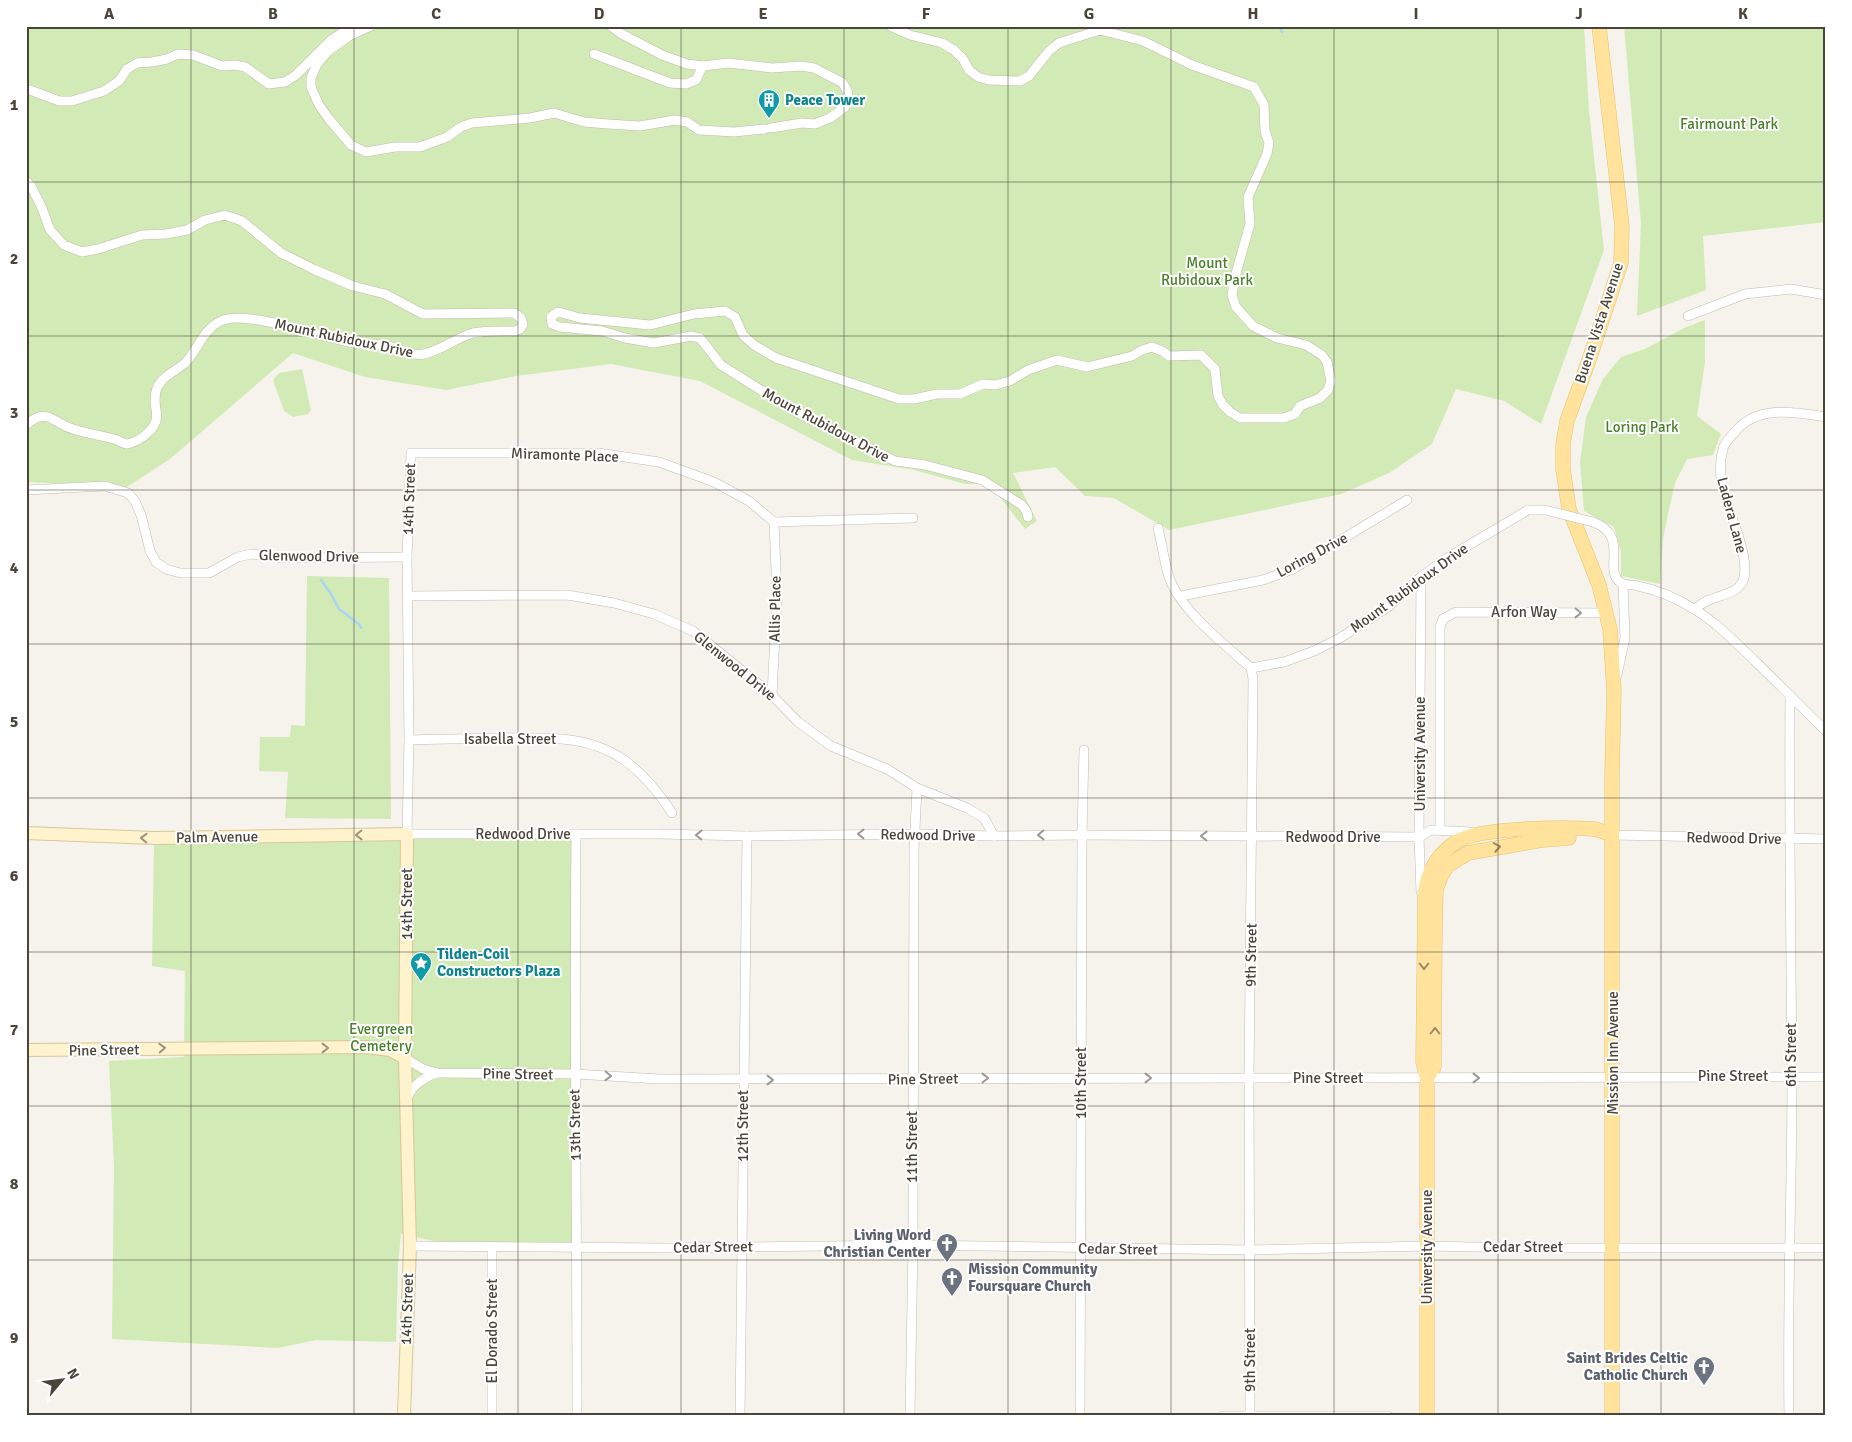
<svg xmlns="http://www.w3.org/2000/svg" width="1852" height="1442" font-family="Signika,sans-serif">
<rect width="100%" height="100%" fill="#f6f3ec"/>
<g fill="#d2eab5">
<path d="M26,26H1584L1589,111L1604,250L1541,424L1504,401L1456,389L1432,444L1389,473L1341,494L1169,530L1114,498L1085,496L1055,467L1013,473L1037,521L1025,529L995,491L980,484H965L914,470L852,460L700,381L611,364L516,376L446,390L365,377L293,353L170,459L127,487L26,482Z"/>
<path d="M1624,26H1826V222L1703,236L1706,290L1637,316L1641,224Z"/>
<path d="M1705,320V362L1697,416L1721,434L1713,455L1687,459L1675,483L1668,514L1663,539L1660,584L1621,576V552L1614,527L1584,511L1580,462L1586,417L1603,379L1621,357L1645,349L1684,328Z"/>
<path d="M302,369L311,410L308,414L293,417L284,411L273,380L279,373Z"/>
<path d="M307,576L389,578L391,819L285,818L288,772L259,771L260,737H290L291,725L305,726Z"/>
<path d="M580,834L578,1077V1246L463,1244L434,1241L401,1234L398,1264L396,1342L316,1340L278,1348L112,1339L114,1166L109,1061L184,1057L185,971L152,966L154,842Z"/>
</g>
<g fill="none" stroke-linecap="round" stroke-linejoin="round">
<g stroke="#a9d4f2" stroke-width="2.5">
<path d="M1272,26L1280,28L1282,32"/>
<path d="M321,580L331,594L339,609L359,624L361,628"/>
</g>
<g stroke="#c2bbae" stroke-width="10">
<g id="street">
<path d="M611,26L620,33L662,55L687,64L703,66L728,63L772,68L801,66L814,68L843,83L848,93L845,107L830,118L815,124L802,123L771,128"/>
<path d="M890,26L910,35L942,43L954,50L963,59L969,70L978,77L989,80L1020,81L1029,76L1049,51L1059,43L1100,30L1143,41L1192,65L1254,87L1264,105L1265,131L1269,143L1267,154L1248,197L1250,224L1235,277L1232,295L1236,307L1253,326L1277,338L1306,345L1322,355L1327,362L1331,381L1328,390L1320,398L1300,406L1295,414L1284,418H1240L1230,412L1223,405L1218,396L1215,369L1201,355L1169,356L1162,351L1152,347L1142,350L1132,356L1087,367L1057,360L1028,370L1010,381L995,385L983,384L960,394H937L914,399H899L776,358L754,345L743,335L735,317L725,311L694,314L650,325L580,318L558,312L551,317L552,324L560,327L602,331L625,338L654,343L691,336L700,338L721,365L796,412L895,461L925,465L982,480L1022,505L1027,512L1028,517"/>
<path d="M345,31L349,36L327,52L317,64L311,78V87L319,105L329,119L351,145L366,152L395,147H420L447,137L461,127L472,123L530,118L554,113L584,122L608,124L640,126L675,120L687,122L699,130L734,132L765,129"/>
<path d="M351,35L371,26"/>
<path d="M594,54L670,83L686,84L696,80L703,66"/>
<path d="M26,91L30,90L59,101H72L104,91L119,81L127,69L137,63L152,62L167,59L178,54L193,55L222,66L235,65L245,67L269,84L285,82L296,75L331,40L345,31L357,26"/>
<path d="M26,181L31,186L42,208L50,230L64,245L82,252L98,249L142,235L166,234L187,230L205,220L225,215L242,221L281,253L313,269L353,286L385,294L423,314L514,313L521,318L523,325L520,329L515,331C502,331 486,330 473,333C456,338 441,350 424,354C410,357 398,347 384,345C374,344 364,345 354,343C324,338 246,309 221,321C203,329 198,350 185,363C176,371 162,376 157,388C149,409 168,417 144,436C140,439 133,443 127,444C124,444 120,441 117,440C102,435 87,434 73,429C52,423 48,406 26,425"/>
<path d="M1688,316L1745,294L1791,289L1826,295"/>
<path d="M26,490L105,486L128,493L135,501L141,515L150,551L156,562L166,569L180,573H209L238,557L251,554L284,558L407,557"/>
<path d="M913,518L774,522L749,501L714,482L659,462L598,453H411L407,557L409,740L407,834H658L747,836L914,834L994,836L1082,835L1419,837L1431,830L1471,832"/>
<path d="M1593,522C1630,535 1603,570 1620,582C1625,586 1632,584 1638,586C1657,590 1678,599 1694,609C1717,623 1736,643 1755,661C1779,684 1802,708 1826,731"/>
<path d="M1158,528C1162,544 1164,561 1169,577C1180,610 1225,645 1251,668L1253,679L1249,1078L1250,1416"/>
<path d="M407,596L567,595L614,603L654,614L693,631L772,695L798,722L831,746L887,769L917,788L967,808L984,818L994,836"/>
<path d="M1181,596L1263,580L1293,569L1407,500"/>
<path d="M1694,609C1698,607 1702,603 1707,601C1718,595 1736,595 1743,581C1746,574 1745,567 1744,559C1739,522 1712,487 1723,449C1724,443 1730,438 1734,433C1756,404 1795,412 1826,417"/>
<path d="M1251,668L1284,662L1314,651L1340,638L1388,607L1421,577L1447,558L1528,510"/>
<path d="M1617,675L1625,638L1623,584"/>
<path d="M772,695L777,595L774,522"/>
<path d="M409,740C437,739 465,739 494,738C537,738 586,733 624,760C644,774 659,793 672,813"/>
<path d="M1440,830V627L1443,619L1456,612L1606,613"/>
<path d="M576,834C574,1028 577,1222 577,1416"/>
<path d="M1612,835L1826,839"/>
<path d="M1421,892L1419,837L1421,577"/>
<path d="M405,1058L423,1069L437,1073L575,1074L659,1079L1826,1077"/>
<path d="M407,1098C413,1085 422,1079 436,1073"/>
<path d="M410,1246L669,1248L913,1245L1249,1250L1427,1246L1520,1248H1826"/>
<path d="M492,1416V1247"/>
<path d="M740,1416L747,836"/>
<path d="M910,1416L913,1245L914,849L917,788"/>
<path d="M1080,1416L1082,835L1084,750"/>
<path d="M1223,1416H1388"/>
<path d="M1789,1416C1787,1303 1792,1189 1792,1076C1791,949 1789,822 1790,695"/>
</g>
</g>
<g stroke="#d6c79b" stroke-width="14">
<g id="secondary">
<path d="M26,833L154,838L407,834L405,1058L410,1246L404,1416"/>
<path d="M26,1050C139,1049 253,1048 366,1047L390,1050L405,1058"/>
</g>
</g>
<g stroke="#e6c16a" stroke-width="15">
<g id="primary">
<path d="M1599,26L1622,226L1621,263L1589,360L1567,421L1563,444V469L1569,509L1599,585L1610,629L1614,690L1612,776V1416"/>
<path d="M1427,1078L1434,1067L1435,932L1436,890L1441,876L1448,865L1468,853L1542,840L1569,838"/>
<path d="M1427,1416V1078L1423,1062L1425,892C1428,870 1438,854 1456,842C1479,827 1565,827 1594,829C1600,830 1606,833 1612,835"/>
</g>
</g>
<use href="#street" stroke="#fff" stroke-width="9"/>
<use href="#secondary" stroke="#fff3cd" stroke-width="12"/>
<use href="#primary" stroke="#ffe39c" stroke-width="14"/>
<g stroke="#c2bbae" stroke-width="10" stroke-linecap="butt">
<path id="street-bridge" d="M1528,510H1545L1593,522"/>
</g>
<use href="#street-bridge" stroke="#fff" stroke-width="9"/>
</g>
<defs><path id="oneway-chevron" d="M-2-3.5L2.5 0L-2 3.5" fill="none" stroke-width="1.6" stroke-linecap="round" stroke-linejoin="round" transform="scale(1.25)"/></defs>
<g stroke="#9c9892">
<use href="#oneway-chevron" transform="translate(1578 613) rotate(1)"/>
<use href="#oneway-chevron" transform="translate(861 834) rotate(180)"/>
<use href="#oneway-chevron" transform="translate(699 835) rotate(-179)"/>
<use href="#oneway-chevron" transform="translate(1041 835) rotate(179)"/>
<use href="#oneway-chevron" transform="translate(1204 836) rotate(-179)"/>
<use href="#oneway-chevron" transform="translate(608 1076) rotate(3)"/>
<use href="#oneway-chevron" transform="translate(985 1078) rotate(-1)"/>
<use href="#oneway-chevron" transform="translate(1148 1078)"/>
<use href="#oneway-chevron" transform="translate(1476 1078)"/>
<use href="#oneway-chevron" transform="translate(770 1080)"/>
</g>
<g stroke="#9c937c">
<use href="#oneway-chevron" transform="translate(359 835) rotate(179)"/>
<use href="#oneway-chevron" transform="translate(144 838) rotate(-178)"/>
<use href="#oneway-chevron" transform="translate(162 1048) rotate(-3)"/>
<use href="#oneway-chevron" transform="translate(325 1048)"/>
</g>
<g stroke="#9c8c66">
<use href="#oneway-chevron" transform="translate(1497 847) rotate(-10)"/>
<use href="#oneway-chevron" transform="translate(1424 966) rotate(90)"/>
<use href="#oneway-chevron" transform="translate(1435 1031) rotate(-90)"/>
</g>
<path fill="none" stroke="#4b4439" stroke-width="1" stroke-opacity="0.55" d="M191,26V1416M354,26V1416M518,26V1416M681,26V1416M844,26V1416M1008,26V1416M1171,26V1416M1334,26V1416M1498,26V1416M1661,26V1416M26,182H1826M26,336H1826M26,490H1826M26,644H1826M26,798H1826M26,952H1826M26,1106H1826M26,1260H1826"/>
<defs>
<g id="building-pin" transform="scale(1.125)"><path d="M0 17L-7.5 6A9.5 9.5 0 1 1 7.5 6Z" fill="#0f9aa8" stroke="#fff"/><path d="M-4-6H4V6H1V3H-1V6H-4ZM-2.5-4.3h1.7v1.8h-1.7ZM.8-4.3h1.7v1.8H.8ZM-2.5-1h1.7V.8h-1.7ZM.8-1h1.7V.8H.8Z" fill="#fff"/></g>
<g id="sight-pin" transform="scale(1.125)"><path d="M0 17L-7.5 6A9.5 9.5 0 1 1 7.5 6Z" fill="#0f9aa8" stroke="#fff"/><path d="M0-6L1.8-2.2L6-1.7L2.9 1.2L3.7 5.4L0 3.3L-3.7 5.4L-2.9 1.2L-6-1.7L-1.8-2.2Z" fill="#fff"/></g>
<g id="church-pin" transform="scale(1.125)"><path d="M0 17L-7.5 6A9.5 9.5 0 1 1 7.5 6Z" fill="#6b7280" stroke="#fff"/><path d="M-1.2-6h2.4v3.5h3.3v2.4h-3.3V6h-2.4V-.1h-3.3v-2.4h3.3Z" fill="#fff"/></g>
</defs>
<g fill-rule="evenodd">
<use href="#building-pin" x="769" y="100"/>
<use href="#sight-pin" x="421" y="963"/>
<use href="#church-pin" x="947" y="1244"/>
<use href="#church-pin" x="952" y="1278"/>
<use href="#church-pin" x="1704" y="1367"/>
</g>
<g text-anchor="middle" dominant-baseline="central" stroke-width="4" stroke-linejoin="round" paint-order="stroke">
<g font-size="15" font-weight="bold" fill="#0d838f" stroke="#fff" text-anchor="start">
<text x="785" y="100">Peace Tower</text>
<text x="437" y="954">Tilden-Coil<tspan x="437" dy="17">Constructors Plaza</tspan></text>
</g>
<g font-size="15" fill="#4a7f2a" stroke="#fff">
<text x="1729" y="124">Fairmount Park</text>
<text x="1207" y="263">Mount<tspan x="1207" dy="17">Rubidoux Park</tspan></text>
<text x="1642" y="427">Loring Park</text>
<text x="381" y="1029">Evergreen<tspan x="381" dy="17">Cemetery</tspan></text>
</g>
<g font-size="15" fill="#4b4439" stroke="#fff">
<text transform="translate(1599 323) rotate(-72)">Buena Vista Avenue</text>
<text transform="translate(344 338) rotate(12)">Mount Rubidoux Drive</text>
<text transform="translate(826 425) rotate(28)">Mount Rubidoux Drive</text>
<text transform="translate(565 455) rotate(2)">Miramonte Place</text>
<text transform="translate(409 499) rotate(-88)">14th Street</text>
<text transform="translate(1732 515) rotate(75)">Ladera Lane</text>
<text transform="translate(1312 555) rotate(-28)">Loring Drive</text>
<text transform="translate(309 556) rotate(1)">Glenwood Drive</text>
<text transform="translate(1409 588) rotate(-36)">Mount Rubidoux Drive</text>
<text transform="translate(775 609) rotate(-89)">Allis Place</text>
<text x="1524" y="612">Arfon Way</text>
<text transform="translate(735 666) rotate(39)">Glenwood Drive</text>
<text x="510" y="739">Isabella Street</text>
<text transform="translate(1420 754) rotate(-90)">University Avenue</text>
<text x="523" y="834">Redwood Drive</text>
<text transform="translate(928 835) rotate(1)">Redwood Drive</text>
<text transform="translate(217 837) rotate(-1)">Palm Avenue</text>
<text x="1333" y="837">Redwood Drive</text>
<text transform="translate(1734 838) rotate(1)">Redwood Drive</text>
<text transform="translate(407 904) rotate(-90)">14th Street</text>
<text transform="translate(1251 955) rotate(-89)">9th Street</text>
<text transform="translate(104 1050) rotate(-1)">Pine Street</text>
<text transform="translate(1613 1053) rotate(-90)">Mission Inn Avenue</text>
<text transform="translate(1791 1055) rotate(-90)">6th Street</text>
<text transform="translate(518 1074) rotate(1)">Pine Street</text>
<text x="1733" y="1076">Pine Street</text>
<text x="1328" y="1078">Pine Street</text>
<text transform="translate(923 1079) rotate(-1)">Pine Street</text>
<text transform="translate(1081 1083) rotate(-90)">10th Street</text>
<text transform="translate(575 1125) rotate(-91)">13th Street</text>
<text transform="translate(743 1126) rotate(-90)">12th Street</text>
<text transform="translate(912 1147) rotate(-90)">11th Street</text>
<text transform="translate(713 1247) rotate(-1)">Cedar Street</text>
<text transform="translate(1427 1247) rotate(-90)">University Avenue</text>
<text x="1523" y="1247">Cedar Street</text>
<text transform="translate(1118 1249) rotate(1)">Cedar Street</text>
<text transform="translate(407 1309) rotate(-88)">14th Street</text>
<text transform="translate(492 1331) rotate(-90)">El Dorado Street</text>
<text transform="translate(1250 1360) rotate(-90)">9th Street</text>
</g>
<g font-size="15" font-weight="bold" fill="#5b616d" stroke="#fff" text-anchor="end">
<text x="931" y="1235">Living Word<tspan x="931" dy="17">Christian Center</tspan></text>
<text x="968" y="1269" text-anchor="start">Mission Community<tspan x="968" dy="17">Foursquare Church</tspan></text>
<text x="1688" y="1358">Saint Brides Celtic<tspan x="1688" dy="17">Catholic Church</tspan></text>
</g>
</g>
<rect width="1852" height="1442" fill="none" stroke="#ffffff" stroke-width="55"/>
<g transform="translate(62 1380) rotate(61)" stroke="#ffffff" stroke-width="4" paint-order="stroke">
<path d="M0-4L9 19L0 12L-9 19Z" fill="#4b4439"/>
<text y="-8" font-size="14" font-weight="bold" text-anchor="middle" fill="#4b4439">N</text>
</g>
<rect x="28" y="28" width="1796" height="1386" fill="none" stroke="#4b4439" stroke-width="2"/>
<g font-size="16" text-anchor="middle" font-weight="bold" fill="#4b4439">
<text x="109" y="19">A</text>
<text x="273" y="19">B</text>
<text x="436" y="19">C</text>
<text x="599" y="19">D</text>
<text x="763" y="19">E</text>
<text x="926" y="19">F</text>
<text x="1089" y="19">G</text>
<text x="1253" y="19">H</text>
<text x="1416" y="19">I</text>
<text x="1579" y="19">J</text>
<text x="1743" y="19">K</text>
<text x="14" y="110">1</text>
<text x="14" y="264">2</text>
<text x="14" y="418">3</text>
<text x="14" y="573">4</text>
<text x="14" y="727">5</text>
<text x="14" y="881">6</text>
<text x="14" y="1035">7</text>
<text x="14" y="1189">8</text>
<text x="14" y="1343">9</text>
</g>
</svg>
